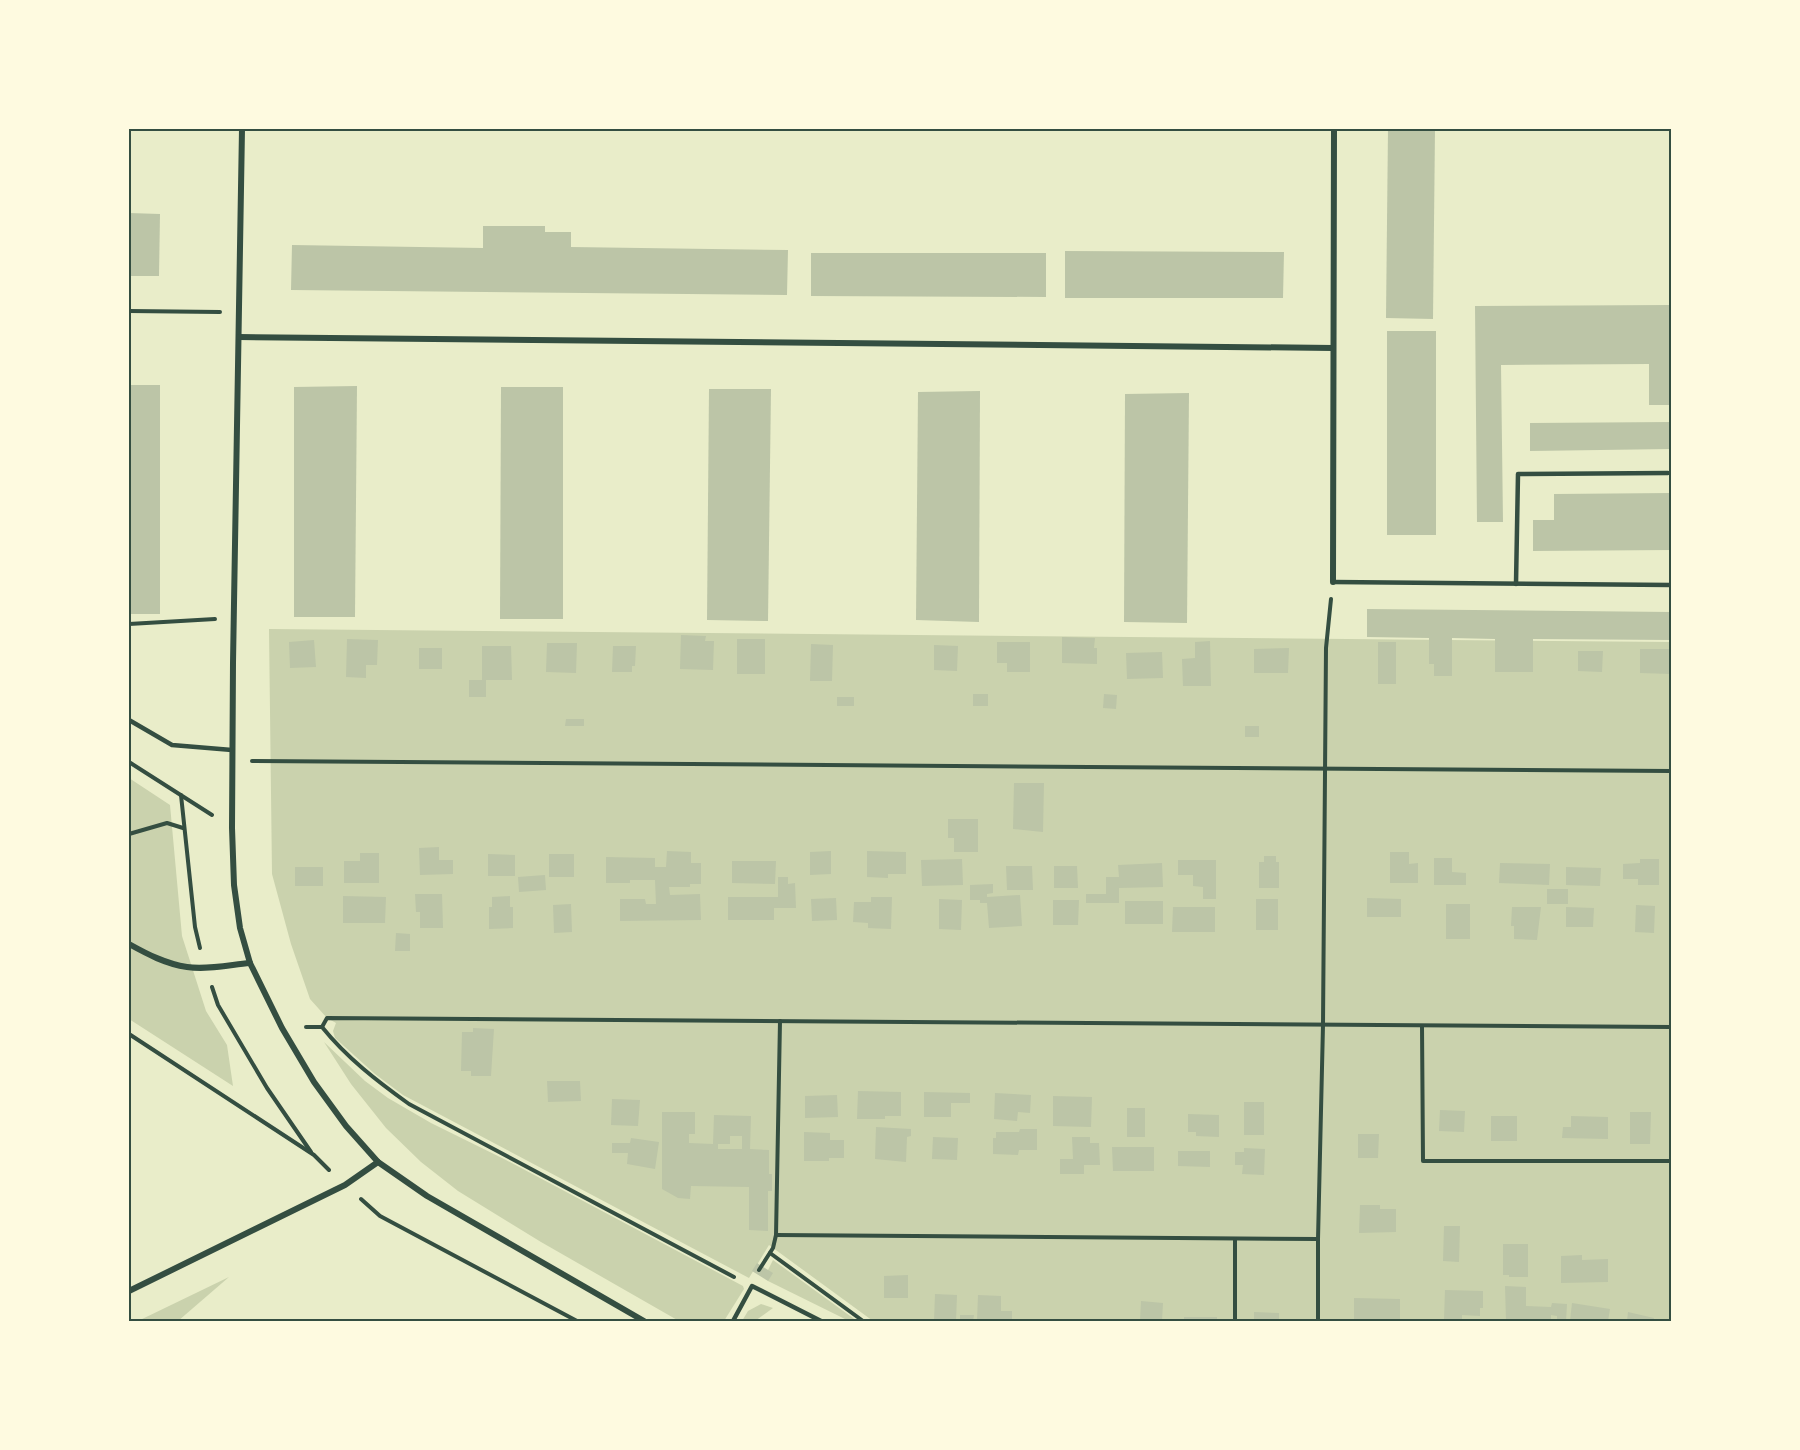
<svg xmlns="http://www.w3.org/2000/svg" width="1800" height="1450" font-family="'Titillium Web',sans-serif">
<rect width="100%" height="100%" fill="#e9edc9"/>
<g fill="#cad2ad">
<path d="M269,629L1671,642V1321H873L769,1245L749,1278L403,1095L375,1074L335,1038L333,1031L336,1023L327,1018L310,999L291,944L272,874Z"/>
<path d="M129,778L170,805L182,936L206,1011L227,1045L233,1086L129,1019Z"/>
<path d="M324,1042L365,1081L388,1098L431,1123L506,1160L743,1286L744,1289L724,1321H679L541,1242L458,1191L421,1162L386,1128L351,1084Z"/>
<path d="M773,1260L857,1321H849L768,1281V1270Z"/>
<path d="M229,1277L178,1321H138Z"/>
<path d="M761,1304L773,1308L755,1321H742L748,1311Z"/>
</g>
<g fill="#bcc5a7" fill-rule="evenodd">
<path d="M1388,129H1435L1433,319L1386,318Z"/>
<path d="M129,213L160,214L159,276H129Z"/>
<path d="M483,226H545V232H571V247L788,250L787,295L291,290L292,245L483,248Z"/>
<path d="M1065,251L1284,252L1283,298H1065Z"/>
<path d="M811,253H1046V297L811,296Z"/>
<path d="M1671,305V405H1649V364L1501,365L1503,522H1477L1475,306Z"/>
<rect x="1387" y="331" width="49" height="204"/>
<rect x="129" y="385" width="31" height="229"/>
<path d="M357,386L355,617H294V387Z"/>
<path d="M501,387H563V619H500Z"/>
<path d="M709,389H771L768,621L707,620Z"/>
<path d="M980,391L979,622L916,620L918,392Z"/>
<path d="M1189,393L1187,623L1124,622L1125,394Z"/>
<path d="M1671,422V449L1530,451V423Z"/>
<path d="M1671,493V550L1533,551V520H1554V494Z"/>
<path d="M1367,609L1671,612V640L1533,639V672H1495V639L1452,638V676H1434V664H1429V638L1367,637Z"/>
<path d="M681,635L706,636L705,641H714L713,670L680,669Z"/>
<path d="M1062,637L1095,638L1094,648H1097V664L1062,663Z"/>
<path d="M347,639L378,640L377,665H366V678L346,677Z"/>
<rect x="737" y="639" width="28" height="35"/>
<path d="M314,640L316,667L290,668L289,642Z"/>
<path d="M1210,641L1211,686H1183L1182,659L1195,658V642Z"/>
<path d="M997,642H1030V672H1007V663H997Z"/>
<rect x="1378" y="642" width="18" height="42"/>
<path d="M547,643H577L576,673L546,672Z"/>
<path d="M811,644L833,645L832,681H810Z"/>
<path d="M934,645L958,646L957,671L934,670Z"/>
<path d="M482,646H511L512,680H486V697H469V680H482Z"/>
<path d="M613,646H636L635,666H632V672H612Z"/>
<rect x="419" y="648" width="23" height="21"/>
<path d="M1289,648L1288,673H1254V649Z"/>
<path d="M1640,649H1671V674L1640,673Z"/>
<path d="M1578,651H1603L1602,672L1578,671Z"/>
<path d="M1162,652L1163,678L1127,679L1126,653Z"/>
<rect x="973" y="694" width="15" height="12"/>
<path d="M1104,694L1117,695L1116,709L1103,708Z"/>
<rect x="837" y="697" width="17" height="9"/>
<path d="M566,719H584V726H565Z"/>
<rect x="1245" y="726" width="14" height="11"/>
<path d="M1014,783H1044L1043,832L1013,829Z"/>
<path d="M948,819H978V852H954V838H948Z"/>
<path d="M439,847V860H453V874L420,875L419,848Z"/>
<path d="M667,851L691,852V863H701V884H690V887H669L670,895L700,894L701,920L620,921V899H645L646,904H656L655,880H630V883H606V857L655,858V867H666Z"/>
<path d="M831,851V874L810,875V852Z"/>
<path d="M867,851L906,852V874H888V878L867,877Z"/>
<path d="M1390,852H1409V864L1418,863V883H1390Z"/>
<path d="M360,853H379V883H344V861H360Z"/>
<path d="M488,854L515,855V876H488Z"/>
<rect x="549" y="854" width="25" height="23"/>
<path d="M1264,856H1276V862H1279V888H1259V862H1264Z"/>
<path d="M1434,858H1452V872L1466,873V885H1434Z"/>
<path d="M962,859L963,885L922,886L921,860Z"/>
<path d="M1640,859H1659V885H1638V879H1623V864L1640,863Z"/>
<path d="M1178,860H1216V899H1203V887L1193,886V875H1178Z"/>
<path d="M732,861H776L775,884L732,883Z"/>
<path d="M1162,863L1163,887L1119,888V903H1086V894H1106V877H1119L1118,865Z"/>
<path d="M1500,863L1550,864L1549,885L1499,883Z"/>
<path d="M1006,866H1032L1033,890H1007Z"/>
<path d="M1054,866H1077L1078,888H1054Z"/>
<rect x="295" y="867" width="28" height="19"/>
<path d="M1566,867L1601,868L1600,886L1566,885Z"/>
<path d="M545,875L546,890L519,892L518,877Z"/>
<path d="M778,877H788V884L795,883L796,908H774V920H728V897H778Z"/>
<path d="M993,884V893L987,894V897L1020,895L1022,926L989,928L987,903H980V900H970V885Z"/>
<rect x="1547" y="889" width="21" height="15"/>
<path d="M415,894H442L443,928H420V912H416Z"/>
<path d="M343,896L386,897L385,923H343Z"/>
<path d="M510,896V907H513V928L489,929V907H492V897Z"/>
<path d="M871,897H892L891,929L868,928V923L853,922L854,902H871Z"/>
<path d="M836,898L837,920L812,921L811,899Z"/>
<path d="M1367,898L1401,899V917H1367Z"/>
<path d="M939,899L962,900L961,930L939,929Z"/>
<rect x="1256" y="899" width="22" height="31"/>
<path d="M1053,900H1079L1078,925H1053Z"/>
<rect x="1125" y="901" width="38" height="23"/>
<path d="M571,904L572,932L554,933L553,905Z"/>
<rect x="1446" y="904" width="24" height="35"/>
<path d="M1636,905L1655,906L1654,933L1635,932Z"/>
<path d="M1173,907H1215V932H1172Z"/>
<path d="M1512,907H1541L1537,940L1514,939V926H1511Z"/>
<path d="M1566,907L1594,908L1593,927H1566Z"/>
<path d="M396,933L410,934V951H395Z"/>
<path d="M473,1028L494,1029L491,1076H471V1071H461L462,1032H473Z"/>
<path d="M547,1081H580L581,1101L548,1102Z"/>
<path d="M858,1091L901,1092V1116H885V1119H857Z"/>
<path d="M924,1092L970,1093V1103H951V1117H924Z"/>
<path d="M995,1093L1031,1095L1030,1113L1018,1112L1017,1121L994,1119Z"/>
<path d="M837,1095L838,1117L805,1118V1096Z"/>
<path d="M1053,1096L1092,1097L1091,1127L1053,1126Z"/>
<path d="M612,1099L640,1100L638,1126L611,1125Z"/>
<rect x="1244" y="1102" width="20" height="33"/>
<rect x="1127" y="1108" width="18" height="29"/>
<path d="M1440,1110L1465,1111L1464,1132L1439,1131Z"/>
<path d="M662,1112H695V1134H689V1143L713,1144L714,1115L751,1116L750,1149L769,1150V1174H772V1191H768V1231L749,1230V1187L691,1186L690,1199L678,1198L662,1189ZM730,1136H742V1149H718V1144H730Z"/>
<path d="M1630,1112H1651L1650,1144H1630Z"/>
<path d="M1188,1114L1219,1115V1137L1196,1136V1132H1188Z"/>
<rect x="1491" y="1116" width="26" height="25"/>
<path d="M1571,1116L1608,1117V1139L1562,1138L1563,1127H1571Z"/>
<path d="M876,1127L911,1129V1136L907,1137L906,1162L875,1159Z"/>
<path d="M1020,1129H1037V1150H1019L1018,1155L993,1154V1138H996V1132H1019Z"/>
<path d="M804,1132L830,1133V1140H844V1158H829V1161H804Z"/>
<path d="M1358,1134H1379L1378,1158H1358Z"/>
<path d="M933,1137L958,1138L957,1160L932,1159Z"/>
<path d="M1072,1137H1090V1143H1099L1100,1165H1084V1174H1060V1159H1073Z"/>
<path d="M631,1138L659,1142L655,1169L627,1164L628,1153H612V1143H630Z"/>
<path d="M1112,1147H1154V1171H1113Z"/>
<path d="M1244,1148L1265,1149L1264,1175L1242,1174L1243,1165H1235V1152H1244Z"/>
<path d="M1178,1151H1210V1167L1178,1166Z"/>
<path d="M1360,1205H1380V1209H1396V1232L1359,1233Z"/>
<path d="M1444,1226H1460L1459,1262L1443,1261Z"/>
<path d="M1503,1244H1528V1277H1509V1275H1503Z"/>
<path d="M1582,1255V1260L1608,1259V1282L1561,1283V1256Z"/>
<path d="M757,1263L773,1273L768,1281L752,1271Z"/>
<path d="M908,1275V1298H884V1276Z"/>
<path d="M1505,1286L1526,1287V1306L1551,1307L1552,1303L1567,1304L1566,1321H1557V1316L1551,1315V1321H1506Z"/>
<path d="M1445,1290L1483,1291V1308H1480V1316L1462,1315V1320L1444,1319Z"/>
<path d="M935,1294L957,1295L956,1321H934Z"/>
<path d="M978,1295L1001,1296V1311H1012V1321H977Z"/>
<path d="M1354,1298L1400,1299V1321H1354Z"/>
<path d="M1141,1301L1163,1303L1162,1321H1140Z"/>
<path d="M1572,1303L1610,1309L1608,1321H1570Z"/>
<path d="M1254,1312L1279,1313V1321H1254Z"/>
<path d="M1628,1312L1654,1318L1653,1321H1627Z"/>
<path d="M960,1315H974L973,1321H960Z"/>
<rect x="1184" y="1317" width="33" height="4"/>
</g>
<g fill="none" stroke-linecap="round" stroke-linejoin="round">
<g stroke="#344e41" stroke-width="4">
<path d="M129,311L220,312"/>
<path d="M129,624L215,619"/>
<path d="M252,761L1671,771"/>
<path d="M129,762L212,815"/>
<path d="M181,795L195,927L200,948"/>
<path d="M129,834L167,823L183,828"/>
<path d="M212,987L218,1005L267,1088L311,1152"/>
<path d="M1422,1026L1423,1161H1671"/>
<path d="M306,1027H322L327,1018L1671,1027"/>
<path d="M322,1027C347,1058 377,1081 409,1104L734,1277"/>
<path d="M129,1034L314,1155L329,1170"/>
<path d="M361,1199L380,1216L577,1321"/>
<path d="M776,1235L1318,1239"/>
<path d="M770,1253L863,1321"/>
<path d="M759,1270L773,1248L776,1235L780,1021"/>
<path d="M1235,1321V1239"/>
<path d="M1318,1321V1239L1323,1025L1326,648L1331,599"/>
</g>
<g stroke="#344e41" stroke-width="4.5">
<path d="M1333,582L1671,585"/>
<path d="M1516,584L1518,474L1668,473"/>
<path d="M129,720L172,745L232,750"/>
<path d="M733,1321L752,1286L821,1321"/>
</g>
<g stroke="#344e41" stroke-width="6">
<path d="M242,129L233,663L232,828L234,885L240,928L250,963L282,1028L314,1082L346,1126L378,1162L427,1196L644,1321"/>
<path d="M239,337L1333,348"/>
<path d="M1333,582L1334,129"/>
<path d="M129,944C147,954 166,964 187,967C207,970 229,965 250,963"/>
<path d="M129,1291L345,1185L378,1162"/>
</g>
</g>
<rect width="1800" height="1450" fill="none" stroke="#fefae0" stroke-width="261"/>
<rect x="130" y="130" width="1540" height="1190" fill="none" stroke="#344e41" stroke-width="2"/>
</svg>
